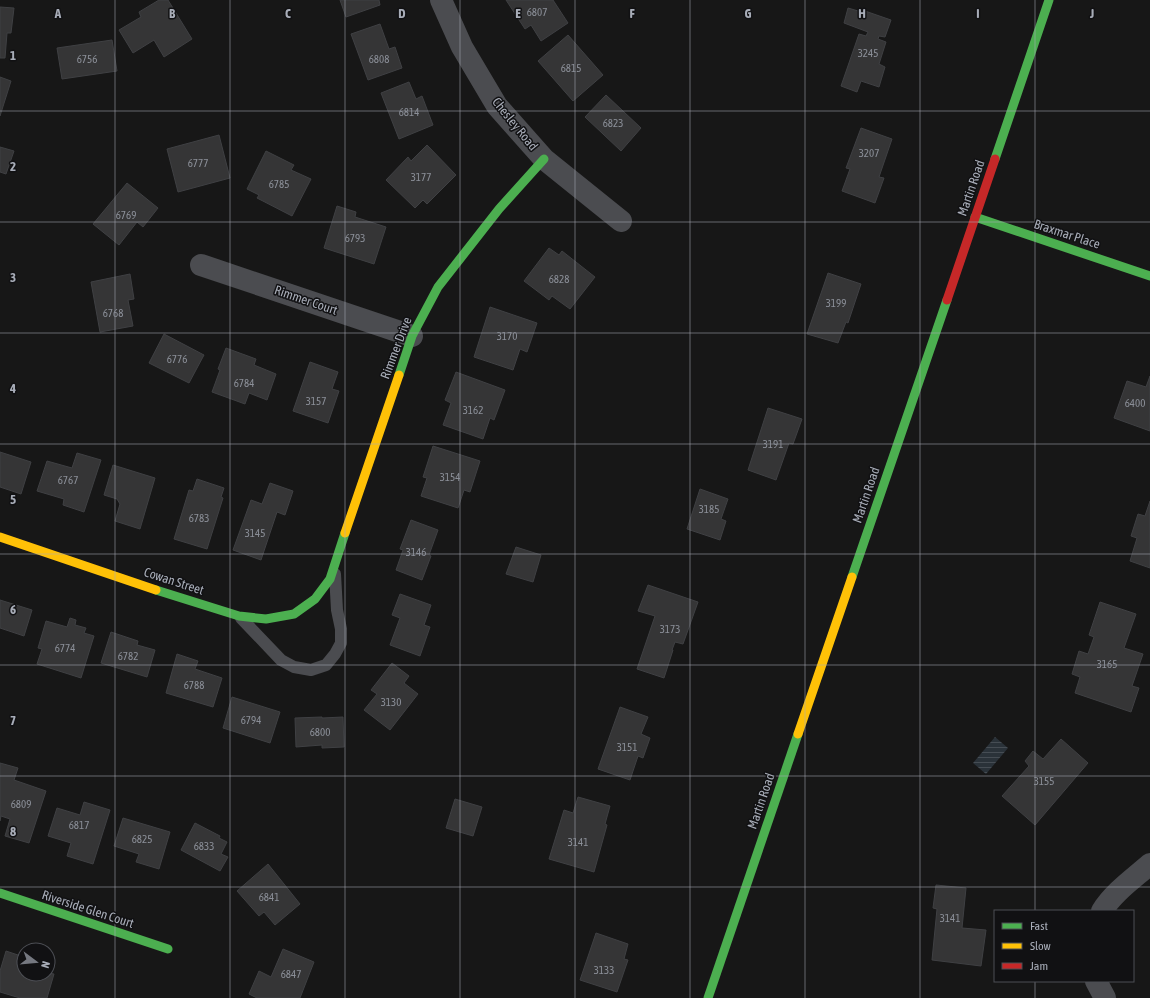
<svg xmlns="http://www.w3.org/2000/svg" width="1150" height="998" font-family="'Asap Condensed',sans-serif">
<defs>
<pattern id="water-rules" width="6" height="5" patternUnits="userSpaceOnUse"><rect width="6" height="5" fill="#2a3239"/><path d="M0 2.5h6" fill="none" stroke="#464d54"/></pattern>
</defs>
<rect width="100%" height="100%" fill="#171717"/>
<path fill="url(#water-rules)" d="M995,737L1008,748L986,774L973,763Z"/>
<g fill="#353536" stroke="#3f4043">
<path d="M159,0H168L192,39L164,57L154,40L133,53L119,30L141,17L139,12Z"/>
<path d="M340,0H379L380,5L346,17Z"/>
<path d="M506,0H553L568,23L541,41L531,25L525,29Z"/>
<path d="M0,7L14,8L11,33H7L5,58H0Z"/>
<path d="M848,8L865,13V11L891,20L885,37L879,36L878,39L886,42L879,64L885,67L879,87L861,81L857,92L841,86L859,34L866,36L868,32L844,23Z"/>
<path d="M380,24L389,49L395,47L402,68L368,80L351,34Z"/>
<path d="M568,35L603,75L573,101L538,61Z"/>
<path d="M112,40L117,71L62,79L57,48Z"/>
<path d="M0,77L11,81L0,116Z"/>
<path d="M409,82L416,99L422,96L433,125L399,139L381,93Z"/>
<path d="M606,95L641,128L621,151L585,117Z"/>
<path d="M861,128L892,139L879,177L884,178L875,203L842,191L850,169L846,168Z"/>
<path d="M219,135L230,178L178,192L167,149Z"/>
<path d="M427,145L456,175L427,204L423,200L415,208L386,180L408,157L411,161Z"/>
<path d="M0,147L14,151L6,174L0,172Z"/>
<path d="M266,151L294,165L291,170L311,179L292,216L257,198L259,195L247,189Z"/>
<path d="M127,183L158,208L143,227L137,222L119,245L93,224Z"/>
<path d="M337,206L356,212L355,217L386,227L374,264L324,248Z"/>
<path d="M549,248L559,255L562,251L595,277L570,309L552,296L549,300L524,281Z"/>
<path d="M828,273L861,284L848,323L846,322L838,343L807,334Z"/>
<path d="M130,274L134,299L128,300L133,326L100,332L91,282Z"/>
<path d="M490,307L537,323L527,352L520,349L513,370L474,357Z"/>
<path d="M164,334L204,355L189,383L149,363Z"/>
<path d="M226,348L256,359L254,365L276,374L267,400L249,393L245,404L212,392L220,370L218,369Z"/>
<path d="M310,362L338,372L332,389L339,391L328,423L293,411Z"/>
<path d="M456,372L505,390L494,420L490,418L483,439L443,425L451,403L445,400Z"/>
<path d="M1150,376V431L1114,418L1127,381L1146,387Z"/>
<path d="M768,408L802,419L793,444L789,443L776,480L748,470Z"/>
<path d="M433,446L480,461L470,492L464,490L458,508L421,496L427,478L423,477Z"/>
<path d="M0,452L31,462L21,494L0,487Z"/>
<path d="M77,453L101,460L84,512L63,505L64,499L37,491L47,461L72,468Z"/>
<path d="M113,465L155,478L140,529L115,521L120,504L117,499L104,495Z"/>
<path d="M197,479L224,488L221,497L223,498L207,549L174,539L189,490L193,491Z"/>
<path d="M270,483L293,491L285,515L277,512L261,560L233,550L251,500L262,504Z"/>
<path d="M700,489L728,499L721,519L726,521L720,540L687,529Z"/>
<path d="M1150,501V568L1130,561L1137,538L1131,536L1138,514L1145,516Z"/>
<path d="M411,520L438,530L429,555L431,556L422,580L396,570L403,550L400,549Z"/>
<path d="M516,547L541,555L533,582L506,574Z"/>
<path d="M648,585L698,602L683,644L675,642L672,650H673L664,678L637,669L655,616L638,611Z"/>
<path d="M400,594L431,605L424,625L430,627L420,656L390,645L400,618L392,615Z"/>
<path d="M0,600L32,610L24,636L0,628Z"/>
<path d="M1100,602L1136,614L1124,648L1143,654L1132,686L1139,688L1131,712L1075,693L1080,677L1072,674L1079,651L1088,654L1094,637L1089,635Z"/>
<path d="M70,618L76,620L75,625L86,628L84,633L94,636L81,678L37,664L42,649L38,648L46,621L67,627Z"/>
<path d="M111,632L138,641L137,645L155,650L147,677L101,663Z"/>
<path d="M177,654L198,661L195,669L222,678L213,707L166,693Z"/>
<path d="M392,663L409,676L404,683L418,694L390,730L364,710L377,694L371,690Z"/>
<path d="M232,697L280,712L270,743L223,728Z"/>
<path d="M620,707L648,717L641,734L650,738L643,758L638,756L630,780L598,769Z"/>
<path d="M322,717V718L343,717L344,747L322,748V745L296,747L295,718Z"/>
<path d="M1061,739L1088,763L1035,825L1002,796L1029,766L1025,761L1033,751L1043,759Z"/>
<path d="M0,763L18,768L14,780L46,791L29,843L5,836L10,819L1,816L0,821Z"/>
<path d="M578,797L610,806L605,824L607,825L594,872L549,859L564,810L573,813Z"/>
<path d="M455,799L482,807L473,836L446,828Z"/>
<path d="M84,802L110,810L93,864L67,856L71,843L48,836L57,808L80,815Z"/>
<path d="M123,818L170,832L159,869L136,862L139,854L114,846Z"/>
<path d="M195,823L220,836L219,838L227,842L221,854L228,857L220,871L181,850Z"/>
<path d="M268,864L300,904L275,925L264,912L259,916L237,891Z"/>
<path d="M936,885L966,888L962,928L986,930L981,966L932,960L937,909L933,908Z"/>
<path d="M596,933L628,944L624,959L628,960L617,992L580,980Z"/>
<path d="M283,949L314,962L300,998H257L249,994L259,971L271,977Z"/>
<path d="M6,951L24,957V974H48V973L54,974L47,998H20L0,992V971Z"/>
</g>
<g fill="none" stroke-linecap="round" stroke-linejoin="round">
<path stroke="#4b4c50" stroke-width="12" d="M241,618L281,660L294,667L311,670L326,665L335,654L341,643V629L337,610L335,574"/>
<g stroke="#4b4c50" stroke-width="22">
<path d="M441,0L462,47L497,106L544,159L621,221"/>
<path d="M201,265L412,336"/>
<path d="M1102,911C1114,892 1133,879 1150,864"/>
<path d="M1096,981L1105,998"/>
</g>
<g stroke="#4caf50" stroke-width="9">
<path d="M995,159L1049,0"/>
<path d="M975,217L1150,276"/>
<path d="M399,375L412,336L438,287L499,209L544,159"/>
<path d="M852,577L947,300"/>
<path d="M156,590L239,616L266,619L294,614L315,599L330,579L345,533"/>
<path d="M0,893L168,949"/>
<path d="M708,998L798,734"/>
</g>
<g stroke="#ffc107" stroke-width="9">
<path d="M345,533L399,375"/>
<path d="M0,537L156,590"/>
<path d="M798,734L852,577"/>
</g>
<path stroke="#c62828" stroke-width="9" d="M947,300L995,159"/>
</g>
<path fill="none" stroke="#a8adb8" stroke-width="1" stroke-opacity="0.55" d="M115,0V998M230,0V998M345,0V998M460,0V998M575,0V998M690,0V998M805,0V998M920,0V998M1035,0V911M0,111H1150M0,222H1150M0,333H1150M0,444H1150M0,554H1150M0,665H1150M0,776H1150M0,887H1150M1035,981V998"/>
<g text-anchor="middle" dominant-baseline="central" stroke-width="3" stroke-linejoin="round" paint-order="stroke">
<g font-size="11" fill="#8b8f98">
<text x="537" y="12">6807</text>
<text x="868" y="53">3245</text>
<text x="87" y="59">6756</text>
<text x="379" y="59">6808</text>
<text x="571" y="68">6815</text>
<text x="409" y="112">6814</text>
<text x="613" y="123">6823</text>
<text x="869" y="153">3207</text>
<text x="198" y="163">6777</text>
<text x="421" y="177">3177</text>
<text x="279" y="184">6785</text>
<text x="126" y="215">6769</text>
<text x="355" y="238">6793</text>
<text x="559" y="279">6828</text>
<text x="836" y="303">3199</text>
<text x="113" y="313">6768</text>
<text x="507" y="336">3170</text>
<text x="177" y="359">6776</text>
<text x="244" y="383">6784</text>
<text x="316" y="401">3157</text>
<text x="1135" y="403">6400</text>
<text x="473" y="410">3162</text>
<text x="773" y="444">3191</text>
<text x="450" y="477">3154</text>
<text x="68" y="480">6767</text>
<text x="709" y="509">3185</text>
<text x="199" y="518">6783</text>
<text x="255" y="533">3145</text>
<text x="416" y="552">3146</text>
<text x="670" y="629">3173</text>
<text x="65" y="648">6774</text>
<text x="128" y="656">6782</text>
<text x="1107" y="664">3165</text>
<text x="194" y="685">6788</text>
<text x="391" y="702">3130</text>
<text x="251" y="720">6794</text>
<text x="320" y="732">6800</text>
<text x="627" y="747">3151</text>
<text x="1044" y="781">3155</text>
<text x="21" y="804">6809</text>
<text x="79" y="825">6817</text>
<text x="142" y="839">6825</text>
<text x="578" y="842">3141</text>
<text x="204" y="846">6833</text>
<text x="269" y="897">6841</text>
<text x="950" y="918">3141</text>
<text x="604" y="970">3133</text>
<text x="291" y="974">6847</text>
</g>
<g font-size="13" fill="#a8adb8" stroke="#111113">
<text transform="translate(515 124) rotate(51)">Chesley Road</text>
<text transform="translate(971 188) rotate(-71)">Martin Road</text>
<text transform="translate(1067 234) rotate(18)">Braxmar Place</text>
<text transform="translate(306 300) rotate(19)">Rimmer Court</text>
<text transform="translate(396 348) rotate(-69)">Rimmer Drive</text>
<text transform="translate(866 495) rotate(-71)">Martin Road</text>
<text transform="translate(174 581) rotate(18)">Cowan Street</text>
<text transform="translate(761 801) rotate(-71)">Martin Road</text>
<text transform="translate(88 909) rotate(18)">Riverside Glen Court</text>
</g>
</g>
<g font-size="13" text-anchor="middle" font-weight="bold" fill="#a8adb8" stroke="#111113" stroke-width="3" stroke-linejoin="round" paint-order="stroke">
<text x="58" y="18">A</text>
<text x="172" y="18">B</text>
<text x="288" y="18">C</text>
<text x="402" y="18">D</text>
<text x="518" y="18">E</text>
<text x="632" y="18">F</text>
<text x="748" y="18">G</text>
<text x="862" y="18">H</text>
<text x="978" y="18">I</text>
<text x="1092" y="18">J</text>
<text x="13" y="60">1</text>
<text x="13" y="171">2</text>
<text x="13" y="282">3</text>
<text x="13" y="393">4</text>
<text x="13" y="504">5</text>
<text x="13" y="614">6</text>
<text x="13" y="725">7</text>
<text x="13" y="836">8</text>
</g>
<rect x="994" y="910" width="140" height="72" fill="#111113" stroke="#4d4f55"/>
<rect x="1002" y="923" width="20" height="6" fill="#4caf50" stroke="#4d4f55"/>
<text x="1030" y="930" font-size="12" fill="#a8adb8">Fast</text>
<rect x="1002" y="943" width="20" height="6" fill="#ffc107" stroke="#4d4f55"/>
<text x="1030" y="950" font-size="12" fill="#a8adb8">Slow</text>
<rect x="1002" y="963" width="20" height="6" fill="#c62828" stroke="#4d4f55"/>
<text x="1030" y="970" font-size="12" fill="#a8adb8">Jam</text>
<g transform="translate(36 962) rotate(106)"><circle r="19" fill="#111113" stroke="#4d4f55"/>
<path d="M0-3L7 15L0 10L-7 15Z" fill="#757880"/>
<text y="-6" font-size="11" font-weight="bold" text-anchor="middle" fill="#a8adb8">N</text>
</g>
</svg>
